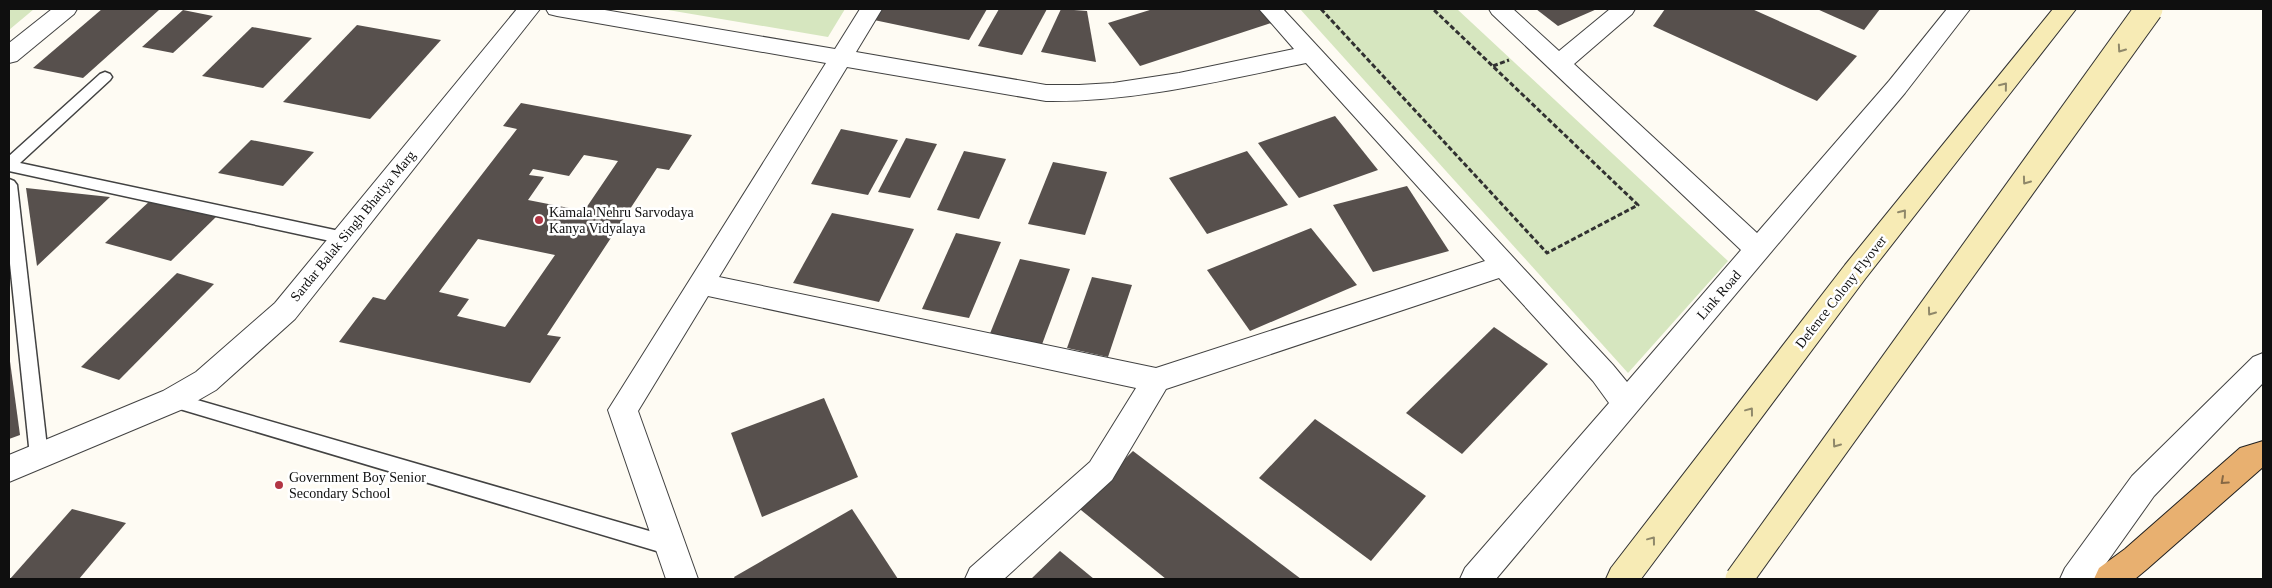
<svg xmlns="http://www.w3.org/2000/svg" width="2272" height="588" font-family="Georgia,serif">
<rect width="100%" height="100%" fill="#fefbf3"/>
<g fill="#d6e6bf">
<path d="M9,9H34L9,30Z"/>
<path d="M662,9H845L828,37Z"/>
<path d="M1300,9H1457L1728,261L1628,373Z"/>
</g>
<g fill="#57504d" fill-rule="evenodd">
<path d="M102,9L159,10L83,78L33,68Z"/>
<path d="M882,9H987L969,40L874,20Z"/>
<path d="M999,9H1047L1022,55L978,46Z"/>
<path d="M1061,9L1087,11L1096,62L1041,52Z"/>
<path d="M1153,9H1259L1271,23L1140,66L1108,23Z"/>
<path d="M1536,9H1597L1558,26Z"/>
<path d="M1665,9H1752L1857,56L1817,101L1653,26Z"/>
<path d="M1817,9H1880L1864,30Z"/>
<path d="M183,10L213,16L173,53L142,47Z"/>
<path d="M357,25L441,40L370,119L283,102Z"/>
<path d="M252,27L312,38L263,88L202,76Z"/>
<path d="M521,103L692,135L669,170L657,168L547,335L561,337L530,383L339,342L373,297L385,300L517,129L503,126ZM584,155L618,161L584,211L528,200L544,177L529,175L533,169L569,176ZM478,239L555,255L505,327L457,316L469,299L439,292Z"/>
<path d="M1335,116L1378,170L1299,198L1258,143Z"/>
<path d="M841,129L898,140L868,195L811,184Z"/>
<path d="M906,138L937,144L910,198L878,192Z"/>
<path d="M251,140L314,152L283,186L218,173Z"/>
<path d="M964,151L1006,159L979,219L937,210Z"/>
<path d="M1247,151L1288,205L1207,234L1169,178Z"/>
<path d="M1053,162L1107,172L1085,235L1028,224Z"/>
<path d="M1407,186L1449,251L1373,272L1333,205Z"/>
<path d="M26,188L110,197L37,266Z"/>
<path d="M153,198L218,215L171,261L105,243Z"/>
<path d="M832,213L914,229L879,302L793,283Z"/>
<path d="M1311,228L1357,285L1250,331L1207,270Z"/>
<path d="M956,233L1001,242L969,318L922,309Z"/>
<path d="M1020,259L1070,269L1041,347L989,336Z"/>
<path d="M177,273L214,284L119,380L81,367Z"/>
<path d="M1092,277L1132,285L1108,357L1067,348Z"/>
<path d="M1494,327L1548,364L1462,454L1406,413Z"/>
<path d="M9,354L20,435L9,439Z"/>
<path d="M824,398L858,477L762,517L731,433Z"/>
<path d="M1315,419L1426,496L1371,561L1259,478Z"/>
<path d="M1133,451L1301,579H1166L1076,506Z"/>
<path d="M72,509L126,523L79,579H10Z"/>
<path d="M852,509L898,579H735L734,577Z"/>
<path d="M1060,551L1094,579H1031Z"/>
</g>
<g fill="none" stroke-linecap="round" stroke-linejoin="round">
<g stroke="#424242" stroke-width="3">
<g id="service">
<path d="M105,72L110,74L112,77L110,80L20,163L344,232L350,234L352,238L350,242L344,244L9,171V156L100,74Z"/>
<path d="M9,179L14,181L17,185L48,456L45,461L39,464L33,461L30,456L9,254Z"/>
<path d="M173,393L670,537L677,540L679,546L677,552L670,555L173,407L167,405L164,400L167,395Z"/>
</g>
</g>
<g stroke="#424242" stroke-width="2">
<g id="minor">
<path d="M52,9H77L74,14L17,61L9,63V43Z"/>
<path d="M517,9H540L295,319L216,390L183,409L9,482V455L163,391L196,372L275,303Z"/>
<path d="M546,9H599L835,49L860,9H882L856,52L1046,85H1079L1113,83L1179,73L1294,49L1259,9H1283L1613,365L1627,382L1741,250L1492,14L1489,9H1513L1559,51L1610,9H1635L1632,14L1574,64L1757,233L1889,81L1947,9H1970L1905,93L1496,579H1460L1465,568L1609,403L1593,381L1499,278L1166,389L1112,480L1004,579H965L970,568L1090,462L1136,388L708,296L638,411L698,579H666L608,410L826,63L557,16L549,14ZM1306,63L1485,261L1156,368L719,277L847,67L1046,101C1135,102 1219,81 1306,63Z"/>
</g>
</g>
<g stroke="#424242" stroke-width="2">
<path id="tertiary" d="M2263,353V383L2154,496L2095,579H2060L2065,568L2132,476L2253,357Z"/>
</g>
<g stroke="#313131" stroke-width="2">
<path id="secondary" d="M2053,9H2076L1865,279L1641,579H1606L1611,568L1845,265Z"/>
</g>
<g stroke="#202020" stroke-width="2">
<path id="trunk" d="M2263,441V467L2147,569L2135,579H2094L2099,568L2125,549L2240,448Z"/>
</g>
<g stroke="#313131" stroke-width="3" stroke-dasharray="5 2.5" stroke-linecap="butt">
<path d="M1321,9L1547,253L1638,205L1433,9"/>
<path d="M1493,66L1509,60"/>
</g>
<use href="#service" fill="#fff" fill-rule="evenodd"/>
<use href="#minor" fill="#fff" fill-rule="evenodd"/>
<use href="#tertiary" fill="#fff" fill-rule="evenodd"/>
<use href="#secondary" fill="#f7ebb5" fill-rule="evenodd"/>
<use href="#trunk" fill="#e8b070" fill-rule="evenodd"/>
<g stroke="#313131" stroke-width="29" stroke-linecap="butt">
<path id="secondary-bridge" d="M1739,579L2149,9"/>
</g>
<use href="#secondary-bridge" stroke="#f7ebb5" stroke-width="27"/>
</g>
<defs><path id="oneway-chevron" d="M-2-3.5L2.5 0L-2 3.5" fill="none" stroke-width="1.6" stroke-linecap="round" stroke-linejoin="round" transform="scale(1.25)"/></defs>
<g stroke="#8f886a">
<use href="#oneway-chevron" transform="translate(2121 49) rotate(125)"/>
<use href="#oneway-chevron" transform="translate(2004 86) rotate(-51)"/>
<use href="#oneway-chevron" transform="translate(2026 181) rotate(126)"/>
<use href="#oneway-chevron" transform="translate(1903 213) rotate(-51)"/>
<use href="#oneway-chevron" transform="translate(1931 312) rotate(126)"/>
<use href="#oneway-chevron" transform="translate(1750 411) rotate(-53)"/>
<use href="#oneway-chevron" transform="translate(1836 444) rotate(126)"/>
<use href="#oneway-chevron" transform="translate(1652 540) rotate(-53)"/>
</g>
<use stroke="#866844" href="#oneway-chevron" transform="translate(2224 481) rotate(138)"/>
<g fill="#b23544" stroke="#fff" stroke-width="2">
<circle cx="539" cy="220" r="5"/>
<circle cx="279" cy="485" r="5"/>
</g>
<g text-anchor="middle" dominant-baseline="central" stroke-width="5" stroke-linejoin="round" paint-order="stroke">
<g font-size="14" fill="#0f0f0f" stroke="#fff" text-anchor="start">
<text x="549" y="212">Kamala Nehru Sarvodaya<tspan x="549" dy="16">Kanya Vidyalaya</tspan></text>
<text x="289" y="477">Government Boy Senior<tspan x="289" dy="16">Secondary School</tspan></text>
</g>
<g font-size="14" fill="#0f0f0f" stroke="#fff">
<text transform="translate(353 226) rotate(-51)">Sardar Balak Singh Bhatiya Marg</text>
<text transform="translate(1841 292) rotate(-52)">Defence Colony Flyover</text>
<text transform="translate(1719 295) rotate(-49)">Link Road</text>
</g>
</g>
<rect width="2272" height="588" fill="none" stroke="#0f0f0f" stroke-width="20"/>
</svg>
